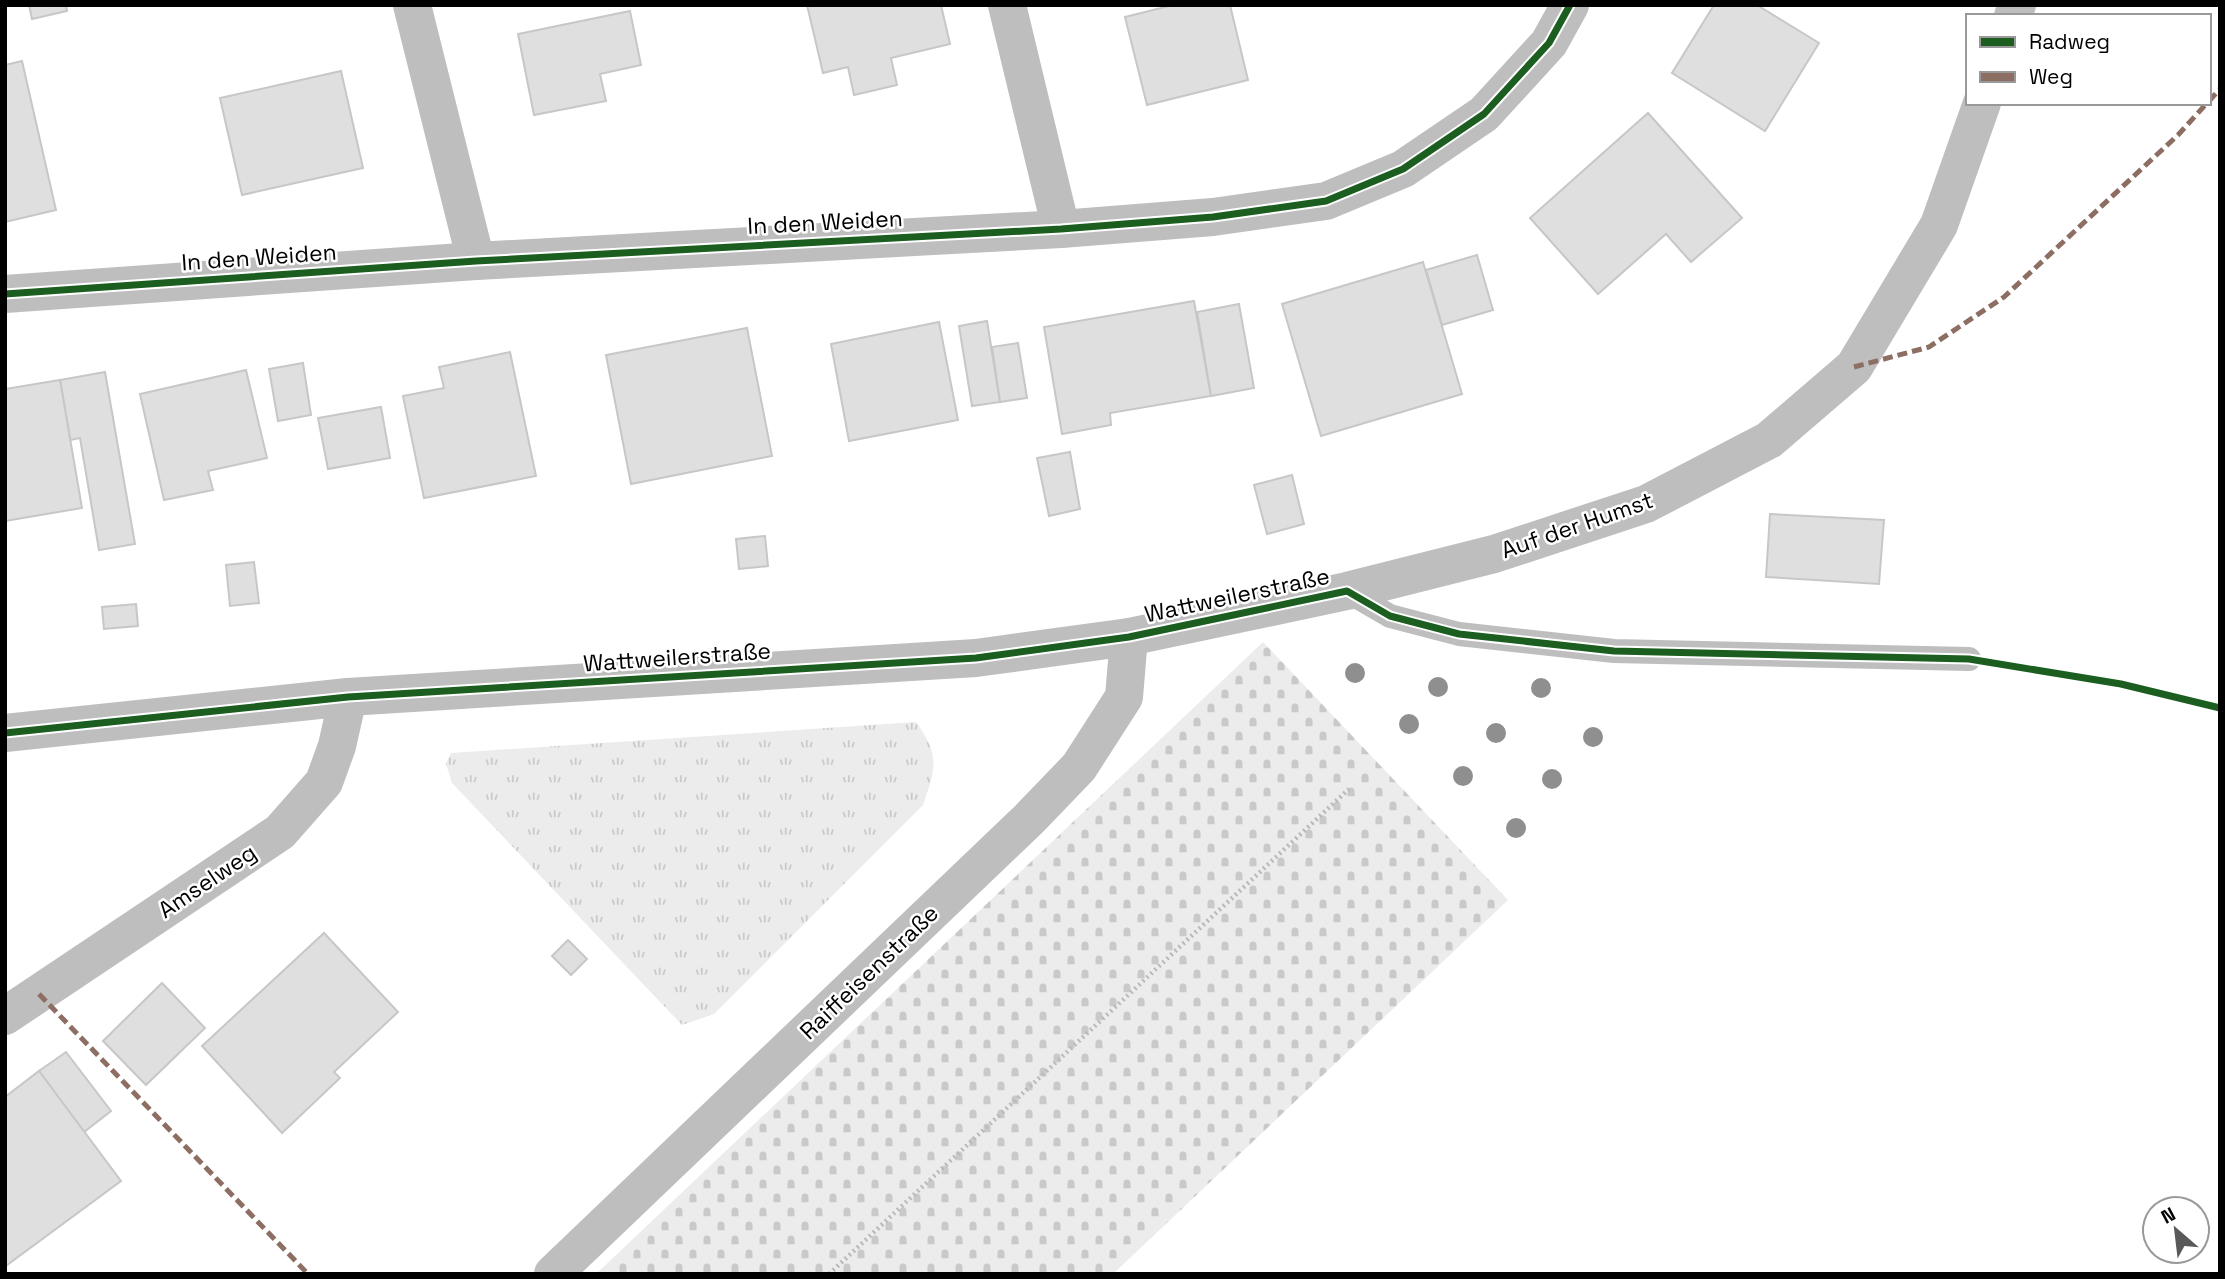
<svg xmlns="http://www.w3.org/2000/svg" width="2225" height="1279" font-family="'Space Grotesk',sans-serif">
<defs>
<pattern id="grass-tufts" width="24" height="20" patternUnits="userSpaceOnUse" patternTransform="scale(1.75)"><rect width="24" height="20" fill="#ececec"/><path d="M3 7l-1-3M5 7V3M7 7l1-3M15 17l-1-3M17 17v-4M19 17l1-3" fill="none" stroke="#c9c9c9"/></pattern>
<pattern id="cemetery-stones" width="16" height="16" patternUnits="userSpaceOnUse" patternTransform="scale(1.75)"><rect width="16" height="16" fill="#ececec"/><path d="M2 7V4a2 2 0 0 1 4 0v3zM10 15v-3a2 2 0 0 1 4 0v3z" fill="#c9c9c9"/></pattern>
</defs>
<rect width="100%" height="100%" fill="#fff"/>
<path fill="url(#grass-tufts)" d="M916,722C940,756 936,767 923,805L714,1014L682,1025L452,783L446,764L451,753Z"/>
<path fill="url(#cemetery-stones)" d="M1263,642L1508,900L1113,1274H596Z"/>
<g fill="#dfdfdf" stroke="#c7c7c7" stroke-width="2">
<path d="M29,5H66L67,11L32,19Z"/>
<path d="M807,5H941L950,44L891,58L897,85L854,95L848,67L823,73Z"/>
<path d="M1173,5H1230L1248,80L1147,105L1125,17Z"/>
<path d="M1714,5H1757L1819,43L1765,131L1672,73Z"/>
<path d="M630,11L641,65L600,74L606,101L534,115L518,34Z"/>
<path d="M22,61L56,210L5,222V65Z"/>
<path d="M341,71L363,168L242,195L220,98Z"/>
<path d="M1648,113L1742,218L1691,262L1666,234L1598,294L1530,218Z"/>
<path d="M1477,255L1493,310L1442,325L1426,270Z"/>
<path d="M1423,262L1462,394L1321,436L1282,304Z"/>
<path d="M1194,301L1211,396L1110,413L1111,425L1062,434L1044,327Z"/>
<path d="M1239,304L1254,388L1211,396L1197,312Z"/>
<path d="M987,321L1000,402L972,406L959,326Z"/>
<path d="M939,322L958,420L849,441L831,344Z"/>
<path d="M747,328L772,456L631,484L606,355Z"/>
<path d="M1018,343L1027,398L1000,402L992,347Z"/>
<path d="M510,352L536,476L424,498L403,396L444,388L439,367Z"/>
<path d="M303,363L311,415L278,421L269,369Z"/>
<path d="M246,370L267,458L208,471L213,490L164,500L140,394Z"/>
<path d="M105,372L135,544L99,550L80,438L70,440L60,380Z"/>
<path d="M60,380L82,508L5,521V389Z"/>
<path d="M381,407L390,458L328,469L318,418Z"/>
<path d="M1070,452L1080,509L1049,516L1037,458Z"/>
<path d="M1292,475L1304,524L1267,534L1254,485Z"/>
<path d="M1770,514L1884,520L1879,584L1766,577Z"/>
<path d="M765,536L768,566L739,569L736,539Z"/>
<path d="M254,562L259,603L230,606L226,565Z"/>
<path d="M136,604L138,626L104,629L102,607Z"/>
<path d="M324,933L398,1012L334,1072L340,1078L282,1133L202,1046Z"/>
<path d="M568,940L587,959L571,975L552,956Z"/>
<path d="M162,983L205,1028L146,1085L103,1041Z"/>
<path d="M66,1052L111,1111L84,1132L39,1071Z"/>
<path d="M39,1071L121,1181L7,1265L5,1262V1097Z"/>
</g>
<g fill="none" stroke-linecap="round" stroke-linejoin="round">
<path stroke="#b9b9b9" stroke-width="4.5" stroke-dasharray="2 3.5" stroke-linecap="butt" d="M829,1274L1349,789"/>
<path stroke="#bebebe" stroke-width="24" d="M1347,591L1390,616L1459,634L1614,651L1969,659"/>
<g stroke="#bebebe" stroke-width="38">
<path d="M412,5L476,261"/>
<path d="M1007,5L1061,229"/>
<path d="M2013,16L2017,5"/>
<path d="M5,294L476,261L1061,229L1213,217L1326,201L1403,169L1484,114L1549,43L1570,5"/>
<path d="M5,733L348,697L976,658L1129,637L1347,591L1494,554L1646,504L1769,440L1854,367L1939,225L1982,103"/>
<path d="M5,1016L280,832L324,782L337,746L348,697"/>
<path d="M553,1274L1029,819L1079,767L1124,697L1129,637"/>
</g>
<g stroke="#8d6e63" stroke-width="5" stroke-dasharray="10 5" stroke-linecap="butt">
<path d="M2209,101L2220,89"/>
<path d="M1854,367L1929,347L2004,297L2178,135L2207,103"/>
<path d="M39,994L308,1274"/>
</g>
<g stroke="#fff" stroke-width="11">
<g id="cycleway">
<path d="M5,294L476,261L1061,229L1213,217L1326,201L1403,169L1484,114L1549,43L1570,5"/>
<path d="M5,733L348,697L976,658L1129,637L1347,591L1390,616L1459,634L1614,651L1969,659L2121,684L2220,708"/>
</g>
</g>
<use href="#cycleway" stroke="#1b5e20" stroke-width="7"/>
</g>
<g fill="#8f8f8f">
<circle cx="1355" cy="673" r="10"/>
<circle cx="1438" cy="687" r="10"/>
<circle cx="1541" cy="688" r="10"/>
<circle cx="1409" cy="724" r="10"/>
<circle cx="1496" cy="733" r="10"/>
<circle cx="1593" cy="737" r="10"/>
<circle cx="1463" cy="776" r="10"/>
<circle cx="1552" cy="779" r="10"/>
<circle cx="1516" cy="828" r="10"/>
</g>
<g text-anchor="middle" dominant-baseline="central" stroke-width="5" stroke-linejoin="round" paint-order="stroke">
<g font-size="23" fill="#000" stroke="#fff">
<text transform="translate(825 222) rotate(-3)">In den Weiden</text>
<text transform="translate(259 257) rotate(-4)">In den Weiden</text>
<text transform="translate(1577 525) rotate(-19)">Auf der Humst</text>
<text transform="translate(1237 595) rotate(-12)">Wattweilerstraße</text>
<text transform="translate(677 657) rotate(-4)">Wattweilerstraße</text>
<text transform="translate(207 881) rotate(-34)">Amselweg</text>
<text transform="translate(869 972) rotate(-44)">Raiffeisenstraße</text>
</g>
</g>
<rect width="2225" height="1279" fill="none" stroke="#000000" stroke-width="14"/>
<rect x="1966" y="14" width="245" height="91" fill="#ffffff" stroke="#999999" stroke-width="2"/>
<rect x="1980" y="37" width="35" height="10" fill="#1b5e20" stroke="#999999" stroke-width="2"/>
<text x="2029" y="49" font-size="21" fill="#000000">Radweg</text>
<rect x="1980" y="72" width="35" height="10" fill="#8d6e63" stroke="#999999" stroke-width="2"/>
<text x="2029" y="84" font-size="21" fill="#000000">Weg</text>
<g transform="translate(2176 1230) rotate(332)"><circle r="33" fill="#ffffff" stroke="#999999" stroke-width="2"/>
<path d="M0-5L12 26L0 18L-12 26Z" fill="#595959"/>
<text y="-10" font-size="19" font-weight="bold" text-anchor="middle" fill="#000000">N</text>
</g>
</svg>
